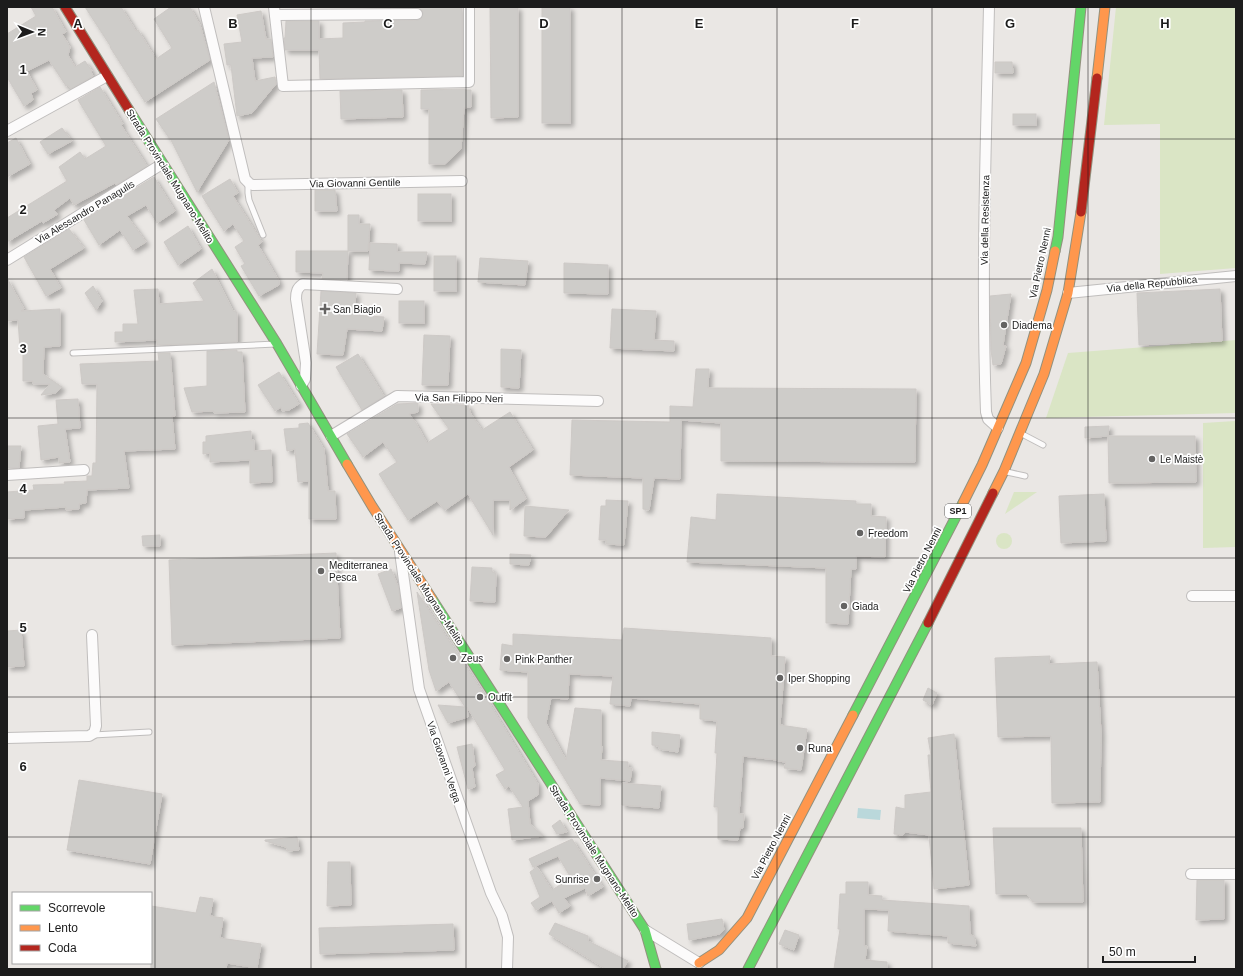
<svg xmlns="http://www.w3.org/2000/svg" width="1243" height="976" font-family="Arial,sans-serif">
<defs>
<filter id="shadow"><feDropShadow dx="3.5" dy="3.5" stdDeviation="2" flood-color="#0004"/></filter>
</defs>
<rect width="100%" height="100%" fill="#eae7e4"/>
<g fill="#dae5c5">
<path d="M1116,7H1236V268L1160,274V124L1104,125Z"/>
<path d="M1236,340V413L1046,418L1068,353Z"/>
<path d="M1235,421L1236,547L1203,548V423Z"/>
<path d="M1014,492H1037L1005,514Z"/>
<circle cx="1004" cy="541" r="8"/>
</g>
<path fill="#bad8db" d="M858,808L881,810L880,820L857,818Z"/>
<g fill="#ceccc9" stroke="#cdc9c6" filter="url(#shadow)">
<path d="M31,7H52L66,32L62,34L70,47L68,55L75,67L85,61L92,71L91,72L93,76L71,89L68,85L66,86L49,60L27,71L37,90L31,93L33,100L24,106L7,77V34L36,16Z"/>
<path d="M85,7H121L136,31L138,30L156,59L172,48L154,19L171,7H190L200,25L210,60L145,102L110,47H111Z"/>
<path d="M365,7H462V76L320,79L319,50H285L284,38H285L286,21H319V39L343,38V23L365,22V21L417,20L421,19L423,14L422,10L417,8Z"/>
<path d="M490,7H518V117L491,118Z"/>
<rect x="542" y="7" width="28" height="116"/>
<path d="M261,11L266,39H271L273,57L252,58L255,81L275,77L276,84L252,113L237,116L231,65H227L224,44L242,42L237,15Z"/>
<path d="M995,62H1012L1013,73H995Z"/>
<path d="M214,82L229,140L197,192L170,138H169L156,119Z"/>
<path d="M100,87L123,124L121,125L147,166L116,185L115,183L74,205L70,198L54,210L58,214L43,223L42,221L7,242V218L67,181L59,167L80,152L85,159L106,146L78,100Z"/>
<path d="M465,89V90H471V107L464,108L461,149L445,164H429V109H421V90Z"/>
<path d="M402,90L403,117L341,119L340,91Z"/>
<rect x="1013" y="114" width="23" height="11"/>
<path d="M62,128L72,141L48,154L40,142Z"/>
<path d="M16,138L30,164L7,177V143Z"/>
<path d="M154,177L175,211L157,223L146,205L127,216L146,242L133,250L120,230L99,245L84,220Z"/>
<path d="M230,179L238,193L233,196L262,242L258,245L279,281V285L259,296L241,266L245,264L235,247L244,241L233,224L224,231L202,196Z"/>
<path d="M315,190H335L337,211H315Z"/>
<rect x="418" y="194" width="33" height="27"/>
<path d="M348,215H359V224H370L368,251H348Z"/>
<path d="M188,226L201,249L178,265L164,242Z"/>
<path d="M69,229L84,248L50,269L61,288L46,296L24,257Z"/>
<path d="M370,243L397,244V252H427L425,264L399,263V271L369,270Z"/>
<path d="M296,251H348L347,280L322,279L323,273L296,272Z"/>
<rect x="434" y="256" width="22" height="35"/>
<path d="M480,258L528,261L525,285L478,282Z"/>
<path d="M564,263L608,265V294L564,293Z"/>
<path d="M212,269L233,311L237,312V342L157,345V340L115,342V332H123V324H138L134,290L158,289L159,304L204,301L193,283Z"/>
<path d="M7,278L24,309L21,311L60,309V346L44,347L43,374L62,387L56,393L41,395L50,384H33V381H23V348H20L18,320L7,321Z"/>
<path d="M93,286L102,301L96,310L85,293Z"/>
<path d="M1220,289L1222,341L1139,345L1137,293Z"/>
<path d="M321,291L356,293L354,315L384,317L382,331L347,329L343,355L317,354Z"/>
<path d="M1011,294L1003,345L1006,346L1001,364L993,365L991,350L990,296Z"/>
<rect x="399" y="301" width="25" height="22"/>
<path d="M612,309L656,311L654,340L674,341V351L610,348Z"/>
<path d="M424,335L450,336L448,385H422Z"/>
<path d="M501,349L521,350L519,388L501,387Z"/>
<path d="M237,350V352H242L245,412L214,413V411L192,412L184,388L207,386V351Z"/>
<path d="M158,353H170L175,416H172L175,449L124,451L129,488L87,490L86,503L79,504V509L66,510V507L24,510V518L7,519V492L34,490L33,485L65,484L64,482L87,481V476H92L93,463H96L97,384H82L80,364L159,361Z"/>
<path d="M358,354L384,396L362,410L336,367Z"/>
<path d="M696,369H709L708,388L916,389L915,462L721,461V423L681,420L680,479L654,478L649,510L643,509V478L570,475L572,420L670,422V406L693,407Z"/>
<path d="M279,372L299,404L289,410L282,411L281,407L275,411L258,385Z"/>
<path d="M78,399L80,428L65,429L70,462L59,463V457L41,460L38,426L58,424L56,400Z"/>
<path d="M418,403V412L409,414L416,423L427,443L449,429L431,404L468,405L471,414L482,430L510,412L533,450L509,467L526,499L510,510V500H493V535L468,494L445,510L437,501L408,520L379,474L397,462L383,442L363,457L347,434L397,404Z"/>
<path d="M308,423L324,449L328,491H335L336,519H309V481L298,482L295,449L287,451L284,429L299,428V424Z"/>
<path d="M1109,426L1108,436L1085,438V427Z"/>
<path d="M251,431V440H254V451L271,450L272,482L250,483V460L210,462V453L203,454V442H206V436Z"/>
<path d="M1108,436H1195L1196,482L1109,483Z"/>
<path d="M7,446H21L19,468H7Z"/>
<path d="M717,494L856,501V504H871V516L886,517L885,557L856,556V569H851L848,624L826,623V568L687,562L691,517L716,520Z"/>
<path d="M1104,494L1106,541L1061,543L1059,496Z"/>
<path d="M606,500L628,501L624,545L606,544V540H599L601,506H606Z"/>
<path d="M525,506L569,510L546,537L524,536Z"/>
<path d="M160,535V546H143L142,536Z"/>
<path d="M336,553L340,638L172,645L169,560Z"/>
<path d="M510,554L531,555L529,565L510,564Z"/>
<path d="M472,567L492,568V572L496,573L495,602L470,601Z"/>
<path d="M391,569L399,589L401,608L392,611L378,574Z"/>
<path d="M417,592L485,696L538,784V795L528,801L530,824L543,836L512,840L508,809L523,807L509,786L505,789L496,775L505,770L467,707L468,717L448,723L438,705L465,707L449,682L436,691L429,670Z"/>
<path d="M624,628L771,638V656L785,657L780,725L807,729L801,770L784,768L786,762L777,761V760L743,756L739,814H744L743,828H740L738,840L718,839V807H714L717,753H715L717,721L700,719V704L631,698L630,706L610,704L613,676L569,674L568,699L551,698L546,723L566,760L575,708L601,710V746H602L601,760L628,762V768H632L630,781L600,778V805L580,804L528,718V672L500,670L502,644L513,646V634L622,640Z"/>
<path d="M21,630L24,666L7,667V631Z"/>
<path d="M1050,656L1049,664L1097,662L1101,733L1100,802L1052,803L1051,736L998,737L995,658Z"/>
<path d="M928,688L937,693L932,705L923,700Z"/>
<path d="M652,732L680,735L678,752L659,749V746L652,745Z"/>
<path d="M954,734L969,885L934,889L929,835L905,832L903,835L894,834L896,807L905,809V795L931,792L928,755H931L928,738Z"/>
<path d="M472,744L475,766L472,768L475,787L468,789L457,747Z"/>
<path d="M79,780L162,794L150,864L67,850Z"/>
<path d="M622,783L661,786L659,808L622,805Z"/>
<path d="M560,820L567,832L557,834L552,826Z"/>
<path d="M993,828H1081L1083,902H1033L1027,894H996Z"/>
<path d="M297,837L299,850L288,851L286,847L265,841V840Z"/>
<path d="M572,839L603,887L588,896L585,888L564,898L570,906L559,913L552,901L536,910L531,903L540,897L530,872L537,867L552,890L571,878L558,856L533,867L529,859Z"/>
<path d="M328,862H350L351,905L327,906Z"/>
<path d="M1197,880H1224V919L1196,920Z"/>
<path d="M846,882H868V895L882,896V900L969,906L970,935L974,936L976,946L948,943V936L888,931L889,910L864,909V946H867L865,960L887,962V969H834L840,929H838L840,894H846Z"/>
<path d="M200,897L213,899L210,916L223,918L220,938L261,944L257,968L227,963L226,969H151V906L196,913Z"/>
<path d="M722,919L724,930L720,934L689,940L687,924Z"/>
<path d="M555,923L588,936V941L628,961L623,969H606L549,934Z"/>
<path d="M453,924L454,950L320,954L319,928Z"/>
<path d="M785,930L799,935L794,950L779,944Z"/>
</g>
<g fill="none" stroke-linecap="round" stroke-linejoin="round">
<g stroke="#c0bebd" stroke-width="7">
<g id="lane">
<path d="M248,183V193L249,200L263,235"/>
<path d="M73,353L276,344"/>
<path d="M1022,434L1043,445"/>
<path d="M1007,472L1025,476"/>
<path d="M93,735L149,732"/>
</g>
</g>
<g stroke="#c0bebd" stroke-width="12">
<g id="street">
<path d="M204,7L245,179L250,184L253,185L462,181"/>
<path d="M274,7L283,86L469,82V7"/>
<path d="M989,7C986,142 981,277 986,412L988,419L998,428"/>
<path d="M275,15L417,14"/>
<path d="M7,131L107,76"/>
<path d="M7,260L162,164"/>
<path d="M1068,293L1236,276"/>
<path d="M301,386L305,379L306,363L296,299C296,292 297,288 303,284L397,289"/>
<path d="M331,436L397,396L598,401"/>
<path d="M7,475L84,470"/>
<path d="M400,552L419,689L491,893L502,916L508,937L507,969"/>
<path d="M1192,596H1236"/>
<path d="M7,738L89,736L94,733L96,726L92,635"/>
<path d="M1191,874H1236"/>
<path d="M645,930L699,963"/>
</g>
</g>
<g stroke="#92917e" stroke-width="11">
<g id="fast">
<path d="M129,110L277,344L347,464"/>
<path d="M1055,251L1058,237L1081,7"/>
<path d="M432,599L645,930L656,969"/>
<path d="M853,715L963,503"/>
<path d="M748,969L928,623"/>
</g>
</g>
<g stroke="#92917e" stroke-width="11">
<g id="slow">
<path d="M1097,78L1105,7"/>
<path d="M347,464L372,506L432,599"/>
<path d="M993,493L1004,471L1044,374L1068,293L1081,212"/>
<path d="M963,503L982,465L1026,363L1047,290L1055,251"/>
<path d="M699,963L719,950L747,918L853,715"/>
</g>
</g>
<g stroke="#92917e" stroke-width="11">
<g id="jam">
<path d="M65,7L129,110"/>
<path d="M1081,212L1097,78"/>
<path d="M928,623L993,493"/>
</g>
</g>
<use href="#lane" stroke="#fcfbfb" stroke-width="5"/>
<use href="#street" stroke="#fcfbfb" stroke-width="10"/>
<use href="#fast" stroke="#63d668" stroke-width="9"/>
<use href="#slow" stroke="#ff974d" stroke-width="9"/>
<use href="#jam" stroke="#b3261e" stroke-width="9"/>
</g>
<path fill="none" stroke="#1c1c1c" stroke-width="1" stroke-opacity="0.55" d="M155,7V969M311,7V969M466,7V969M622,7V969M777,7V969M932,7V969M1088,7V969M7,139H1236M7,279H1236M7,418H1236M7,558H1236M7,697H1236M7,837H1236"/>
<g fill="#646362" stroke="#fff" stroke-width="1.5">
<path d="M323 303h4v4h4v4h-4v4h-4v-4h-4v-4h4z"/>
<circle cx="1004" cy="325" r="4"/>
<circle cx="1152" cy="459" r="4"/>
<circle cx="860" cy="533" r="4"/>
<circle cx="321" cy="571" r="4"/>
<circle cx="844" cy="606" r="4"/>
<circle cx="453" cy="658" r="4"/>
<circle cx="507" cy="659" r="4"/>
<circle cx="780" cy="678" r="4"/>
<circle cx="480" cy="697" r="4"/>
<circle cx="800" cy="748" r="4"/>
<circle cx="597" cy="879" r="4"/>
</g>
<g text-anchor="middle" dominant-baseline="central" stroke-width="3.5" stroke-linejoin="round" paint-order="stroke">
<rect fill="#fff" stroke="#606060" stroke-width="1" x="945" y="504" width="26" height="14" rx="3"/>
<g font-size="9" font-weight="bold" fill="#1c1c1c">
<text x="958" y="511">SP1</text>
</g>
<g font-size="10" fill="#1c1c1c" stroke="#fff">
<text transform="translate(170 176) rotate(58)">Strada Provinciale Mugnano-Melito</text>
<text transform="translate(355 183) rotate(-1)">Via Giovanni Gentile</text>
<text transform="translate(85 212) rotate(-31)">Via Alessandro Panagulis</text>
<text transform="translate(985 220) rotate(-89)">Via della Resistenza</text>
<text transform="translate(1040 263) rotate(-78)">Via Pietro Nenni</text>
<text transform="translate(1152 284) rotate(-6)">Via della Repubblica</text>
<text transform="translate(459 398) rotate(1)">Via San Filippo Neri</text>
<text transform="translate(922 560) rotate(-63)">Via Pietro Nenni</text>
<text transform="translate(419 579) rotate(57)">Strada Provinciale Mugnano-Melito</text>
<text transform="translate(444 762) rotate(71)">Via Giovanni Verga</text>
<text transform="translate(771 847) rotate(-62)">Via Pietro Nenni</text>
<text transform="translate(594 851) rotate(57)">Strada Provinciale Mugnano-Melito</text>
</g>
<g font-size="10" fill="#1c1c1c" stroke="#fff" text-anchor="start">
<text x="333" y="309">San Biagio</text>
<text x="1012" y="325">Diadema</text>
<text x="1160" y="459">Le Maistè</text>
<text x="868" y="533">Freedom</text>
<text x="329" y="565">Mediterranea<tspan x="329" dy="12">Pesca</tspan></text>
<text x="852" y="606">Giada</text>
<text x="461" y="658">Zeus</text>
<text x="515" y="659">Pink Panther</text>
<text x="788" y="678">Iper Shopping</text>
<text x="488" y="697">Outfit</text>
<text x="808" y="748">Runa</text>
<text x="589" y="879" text-anchor="end">Sunrise</text>
</g>
</g>
<g font-size="13" text-anchor="middle" font-weight="bold" fill="#1c1c1c" stroke="#fff" stroke-width="3.5" stroke-linejoin="round" paint-order="stroke">
<text x="78" y="28">A</text>
<text x="233" y="28">B</text>
<text x="388" y="28">C</text>
<text x="544" y="28">D</text>
<text x="699" y="28">E</text>
<text x="855" y="28">F</text>
<text x="1010" y="28">G</text>
<text x="1165" y="28">H</text>
<text x="23" y="74">1</text>
<text x="23" y="214">2</text>
<text x="23" y="353">3</text>
<text x="23" y="493">4</text>
<text x="23" y="632">5</text>
<text x="23" y="771">6</text>
</g>
<rect width="1243" height="976" fill="none" stroke="#1c1c1c" stroke-width="16"/>
<rect x="12" y="892" width="140" height="72" fill="#ffffff" stroke="#a4a4a4"/>
<rect x="20" y="905" width="20" height="6" fill="#63d668" stroke="#a4a4a4"/>
<text x="48" y="912" font-size="12" fill="#1c1c1c">Scorrevole</text>
<rect x="20" y="925" width="20" height="6" fill="#ff974d" stroke="#a4a4a4"/>
<text x="48" y="932" font-size="12" fill="#1c1c1c">Lento</text>
<rect x="20" y="945" width="20" height="6" fill="#b3261e" stroke="#a4a4a4"/>
<text x="48" y="952" font-size="12" fill="#1c1c1c">Coda</text>
<g transform="translate(32 32) rotate(91)" stroke="#ffffff" stroke-width="3" paint-order="stroke">
<path d="M0-3L7 15L0 10L-7 15Z" fill="#1c1c1c"/>
<text y="-6" font-size="11" font-weight="bold" text-anchor="middle" fill="#1c1c1c">N</text>
</g>
<path d="M1103 956v6h92v-6" fill="none" stroke="#1c1c1c" stroke-width="2"/>
<text x="1109" y="956" font-size="12" fill="#1c1c1c" stroke="#ffffff" stroke-width="3" paint-order="stroke">50 m</text>
</svg>
